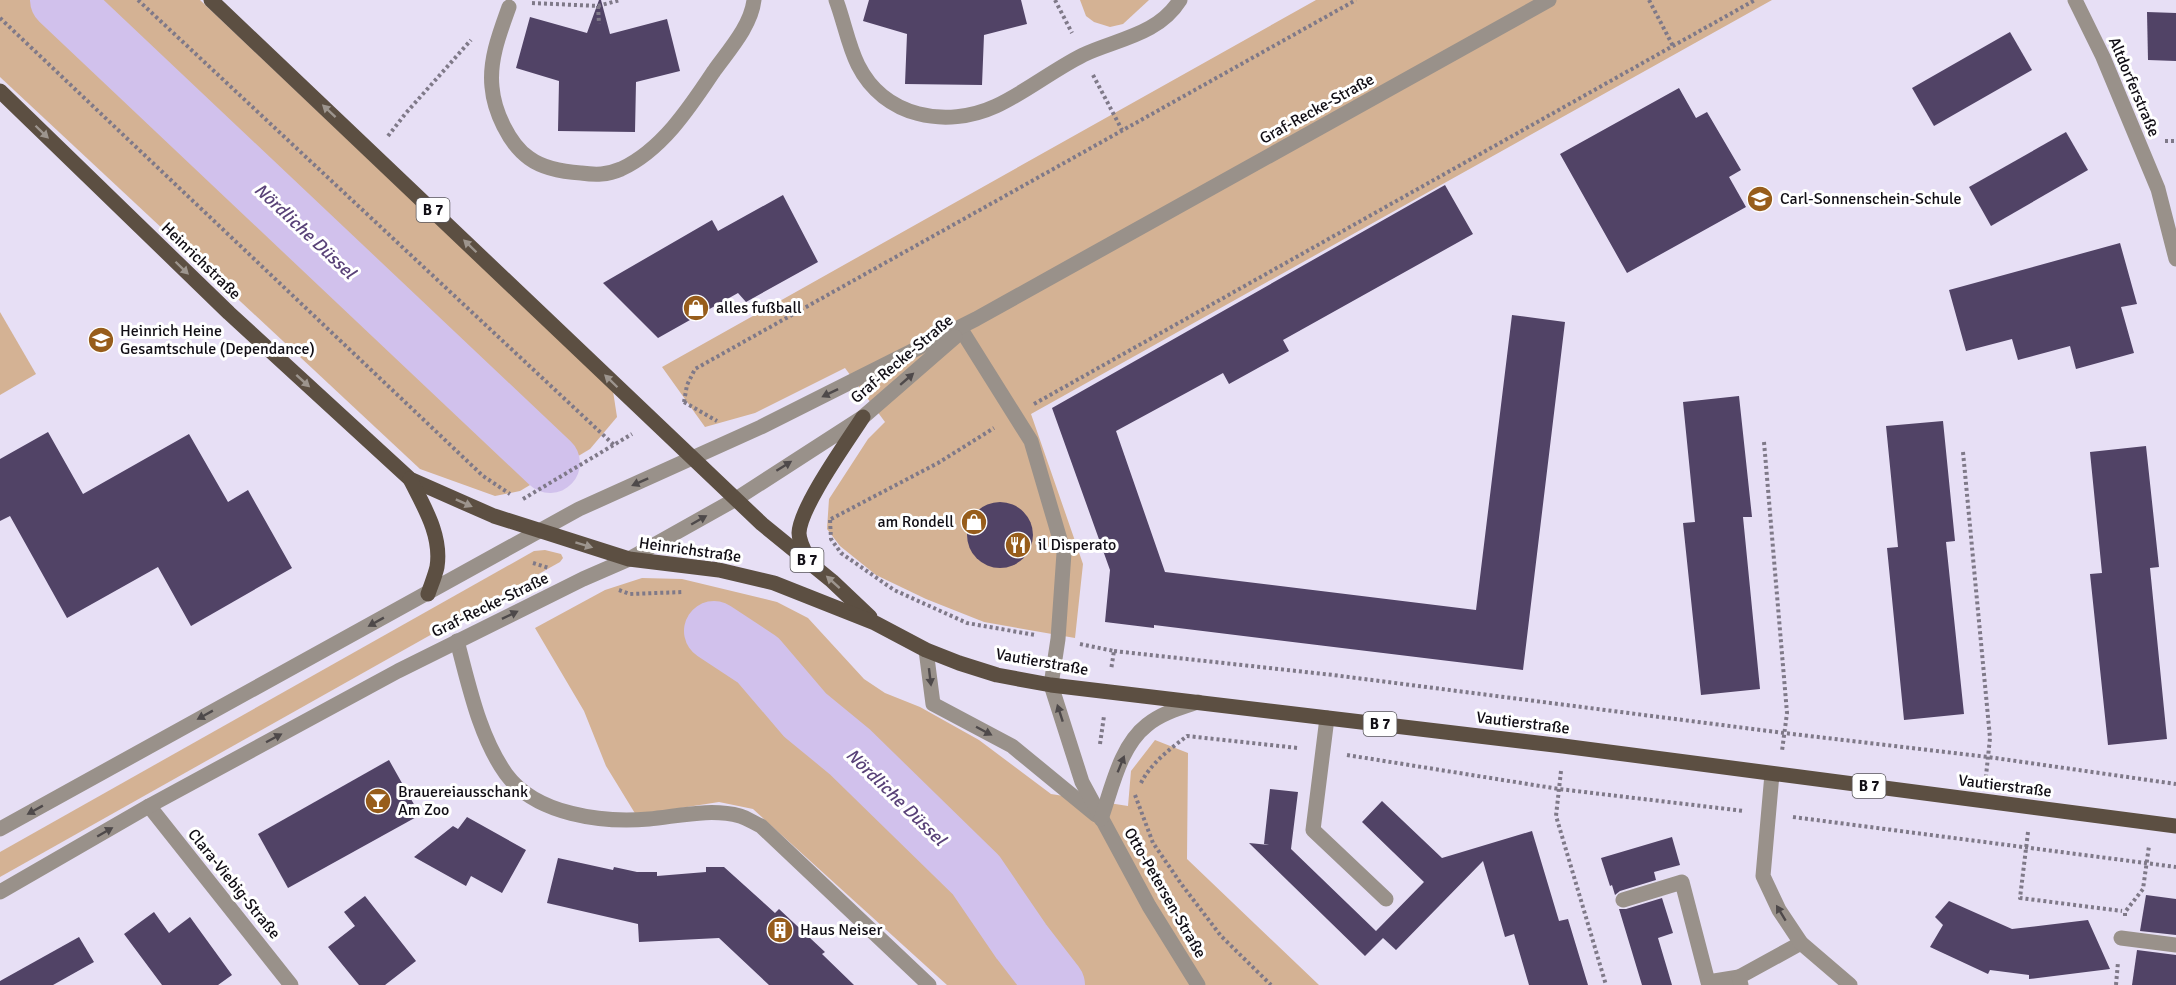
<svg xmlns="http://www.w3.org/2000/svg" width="2176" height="985" font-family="Signika,sans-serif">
<rect width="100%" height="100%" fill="#e7dff5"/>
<g fill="#d4b294">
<path d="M0,0H200L613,391L617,417L590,449L520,491L495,496L420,469L0,77Z"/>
<path d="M1080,0H1149L1123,24L1110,27L1094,22L1086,16Z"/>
<path d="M1316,0H1772L1031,414L1083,564L1075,638L984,622L926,599L876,575L840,546L827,529L829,499L868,439L885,422L845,368L755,413L705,427L662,367Z"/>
<path d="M0,312L36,374L0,395Z"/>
<path d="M545,550L561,554L563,558L560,562L0,877V852L534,551Z"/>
<path d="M642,578L682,579L777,602L808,618L864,679L885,693L920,707L979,740L1051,794L1128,806L1131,771L1155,740L1188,753L1187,859L1319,985H947L753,809L719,802L636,815L606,766L584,711L535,628L605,590Z"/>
</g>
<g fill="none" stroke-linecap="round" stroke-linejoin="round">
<g stroke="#d1c1ec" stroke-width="60">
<path d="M60,0L550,463"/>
<path d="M714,631L758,660L805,715L850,752L976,875L1021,941L1055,985"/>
</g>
</g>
<g fill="#514366">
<path d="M599,0H601L610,34L667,19L680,71L636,82L635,132L558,131L559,81L516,68L530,17L587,33Z"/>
<path d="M869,0H1021L1027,24L984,35L982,85L905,84L907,34L863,21Z"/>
<path d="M2147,12L2176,13V61L2148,60Z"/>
<path d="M2010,32L2032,70L1934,126L1912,88Z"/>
<path d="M1679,88L1696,118L1707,112L1741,170L1729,177L1746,207L1627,273L1560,154Z"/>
<path d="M2066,132L2088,170L1991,226L1969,187Z"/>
<path d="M1445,185L1473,234L1283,340L1289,351L1229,384L1223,373L1116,431L1165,572L1476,610L1512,315L1565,322L1523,670L1154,625V628L1105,622L1110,570L1052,408Z"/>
<path d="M783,195L818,262L746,302L738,293L658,338L603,283L712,220L718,231Z"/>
<path d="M2120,243L2137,304L2121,307L2134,353L2076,369L2070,346L2018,360L2012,339L1966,351L1949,290Z"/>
<path d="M1739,396L1752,517H1743L1760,689L1701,695L1683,523L1695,522L1683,402Z"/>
<path d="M1943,421L1955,541L1946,542L1964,714L1904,720L1887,548L1898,547L1886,426Z"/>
<path d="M48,432L83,494L189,434L228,502L248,490L292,568L191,626L158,567L67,618L10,516L0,521V459Z"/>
<path d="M2146,446L2159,567L2150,568L2167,739L2108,745L2090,574L2102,573L2090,452Z"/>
<circle cx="1000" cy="535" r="33"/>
<path d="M389,760L420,815L288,888L258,834Z"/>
<path d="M1270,789L1298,792L1291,849L1376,931L1424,882L1362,822L1382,801L1442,858L1532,831L1559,921L1568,919L1588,985H1529L1514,934L1505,937L1483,861L1396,950L1383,938L1365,956L1249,843L1269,845L1264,844Z"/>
<path d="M467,817L526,850L502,893L471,876L466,886L414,857L453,826L458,829Z"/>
<path d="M1672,837L1680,865L1654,872L1656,880L1620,891L1615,895L1612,885L1610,886L1601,858Z"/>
<path d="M558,858L613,870L614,867L637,872H657V876L706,872V867H724L775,913L779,909L825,952L822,954L854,985H769L719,938L639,942L638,924L547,903Z"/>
<path d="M2146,895L2176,899V935L2140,931Z"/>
<path d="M365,896L416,961L385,985H359L328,947L355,926L344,912Z"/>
<path d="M1662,898L1673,933L1658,938L1672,985H1642L1619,909H1626Z"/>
<path d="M1949,901L2012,929L2088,920L2110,969L2029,979V975L1990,970L1988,974L1930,947L1943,925L1935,917Z"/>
<path d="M154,912L169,933L190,917L232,975L218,985H162L124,934Z"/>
<path d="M79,937L94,962L53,985H0V981Z"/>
<path d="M2137,950L2176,955V985H2132Z"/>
</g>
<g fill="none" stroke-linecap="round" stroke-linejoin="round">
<g stroke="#7f7988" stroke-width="4" stroke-dasharray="3 3" stroke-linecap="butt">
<path d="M138,0L614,445"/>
<path d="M1055,0L1072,33"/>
<path d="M1649,0L1673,46"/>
<path d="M532,3L598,6L620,0"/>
<path d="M598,6L599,24"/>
<path d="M0,18L483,476L510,494"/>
<path d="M1093,75L1122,130"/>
<path d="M388,136L406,113L471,40"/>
<path d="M2165,141H2176"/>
<path d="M684,402L687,385L695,369L1356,0"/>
<path d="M684,402L717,421"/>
<path d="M1034,404L1755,0"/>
<path d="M1764,442L1787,713L1782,751"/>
<path d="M1963,452L1990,738L1986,776"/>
<path d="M523,499L632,434"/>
<path d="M831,519L938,463L994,428"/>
<path d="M830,520L831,539L841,553L894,590L967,623L1035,635"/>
<path d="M533,563L549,568"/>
<path d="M619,590L630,594L683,592"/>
<path d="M1080,644L1114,651L1111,670"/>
<path d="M1114,651L1333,675L1784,733L1988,757L2176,784"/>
<path d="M1100,744L1104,716"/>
<path d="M1347,755L1559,789L1744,811"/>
<path d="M1561,771L1556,816L1606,985"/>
<path d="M1141,783C1151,763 1170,749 1187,736L1298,748"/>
<path d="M1135,795L1153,843L1182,885L1221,936L1271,985"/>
<path d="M1793,817L2176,867"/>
<path d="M2028,832L2020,898L2122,911"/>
<path d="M2125,916V912L2143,889L2149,846"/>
<path d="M2116,985L2118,962"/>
</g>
<g stroke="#99918a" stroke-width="15">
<path d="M836,0C844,21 848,45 858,65C884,117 946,129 996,106C1026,92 1053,70 1083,55C1117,39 1158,35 1180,0"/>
<path d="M509,7C500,32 489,60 492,87C494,111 509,144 529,158C544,169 564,172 581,173C596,175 607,175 621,169C662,150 690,107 714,71C729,50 751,26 754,0"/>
<path d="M962,331L1031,441L1064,553L1058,639L1051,685"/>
<path d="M1327,718L1313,830L1386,899"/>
<path d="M1623,900L1682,882L1708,982L1739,977"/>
<path d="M2121,938L2176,945"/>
<path d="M1741,985L1739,977L1801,943"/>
</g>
<g stroke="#99918a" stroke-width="15">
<path d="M2075,0L2103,57L2158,189L2176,259"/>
<path d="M457,641C469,685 479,736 506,774C536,815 603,823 649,819C679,816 711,808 740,816C747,818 754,823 761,826L929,985"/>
<path d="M926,650L933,704L1012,746L1096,815"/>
<path d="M1051,685L1082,782L1149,906L1198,985"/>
<path d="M1772,774L1763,876L1779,910L1801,943L1850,985"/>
<path d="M149,806L291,985"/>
<path d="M1101,819C1112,788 1120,746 1147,725C1162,713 1180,708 1198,702"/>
</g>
<g stroke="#99918a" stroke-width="15">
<path d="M0,829L579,509L761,427L976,319L1549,0"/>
<path d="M0,892L149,806L398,671L583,579L629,559L736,499L863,417L955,337"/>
</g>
<g stroke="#5c4f42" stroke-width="15">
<path d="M211,0L762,524L832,581L870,617"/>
<path d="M0,91L229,313L410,479L494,516L629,559L719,570L774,583L875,623L926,650L959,663L997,675L1051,685L1563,746L2176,826"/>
<path d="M410,479C424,507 442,535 437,567C435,576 431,585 428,594"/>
<path d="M809,560C805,552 799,542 799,533C800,507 847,442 863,417"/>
</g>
</g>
<defs><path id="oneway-solid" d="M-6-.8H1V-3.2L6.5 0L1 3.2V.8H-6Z" transform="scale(1.5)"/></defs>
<g fill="#9d958e">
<use href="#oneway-solid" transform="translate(329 111) rotate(-137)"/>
<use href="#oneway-solid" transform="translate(42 132) rotate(44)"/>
<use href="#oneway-solid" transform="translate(470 246) rotate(-136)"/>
<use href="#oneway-solid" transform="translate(182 268) rotate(44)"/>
<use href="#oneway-solid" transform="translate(303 381) rotate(42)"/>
<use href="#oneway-solid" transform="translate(611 381) rotate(-136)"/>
<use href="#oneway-solid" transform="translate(464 503) rotate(24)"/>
<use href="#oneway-solid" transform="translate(584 545) rotate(17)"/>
<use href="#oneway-solid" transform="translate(833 582) rotate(-138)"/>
</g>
<g fill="#4e494a">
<use href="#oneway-solid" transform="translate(907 379) rotate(-41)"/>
<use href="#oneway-solid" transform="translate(830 393) rotate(154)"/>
<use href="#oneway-solid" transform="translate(784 466) rotate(-32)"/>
<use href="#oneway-solid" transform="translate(640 482) rotate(156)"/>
<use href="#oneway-solid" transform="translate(699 520) rotate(-30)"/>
<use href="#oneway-solid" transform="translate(510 615) rotate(-26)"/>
<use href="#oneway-solid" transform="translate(376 622) rotate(151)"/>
<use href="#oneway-solid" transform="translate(930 677) rotate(83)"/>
<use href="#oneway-solid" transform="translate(1060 713) rotate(-108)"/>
<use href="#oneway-solid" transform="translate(205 715) rotate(151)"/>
<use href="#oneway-solid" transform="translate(984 731) rotate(28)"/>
<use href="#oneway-solid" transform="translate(274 738) rotate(-28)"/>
<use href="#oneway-solid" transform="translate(1121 764) rotate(-68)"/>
<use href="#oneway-solid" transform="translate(35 810) rotate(151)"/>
<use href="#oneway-solid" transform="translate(105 832) rotate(-30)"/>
<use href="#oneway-solid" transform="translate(1781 913) rotate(-121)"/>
</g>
<defs>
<g id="school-disc" transform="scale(1.35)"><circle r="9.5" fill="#975d1b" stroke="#fff"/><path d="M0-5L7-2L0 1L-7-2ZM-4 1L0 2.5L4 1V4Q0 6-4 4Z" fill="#fff"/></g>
<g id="shop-disc" transform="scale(1.35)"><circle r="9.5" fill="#975d1b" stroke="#fff"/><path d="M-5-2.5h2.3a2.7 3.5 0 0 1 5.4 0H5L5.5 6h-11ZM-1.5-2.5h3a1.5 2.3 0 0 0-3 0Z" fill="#fff"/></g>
<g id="restaurant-disc" transform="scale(1.35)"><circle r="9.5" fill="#975d1b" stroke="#fff"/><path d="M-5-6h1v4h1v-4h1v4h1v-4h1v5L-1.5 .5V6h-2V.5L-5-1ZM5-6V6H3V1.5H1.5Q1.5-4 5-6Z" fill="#fff"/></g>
<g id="bar-disc" transform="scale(1.35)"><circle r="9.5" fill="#975d1b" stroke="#fff"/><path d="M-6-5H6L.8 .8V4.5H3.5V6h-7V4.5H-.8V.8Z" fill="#fff"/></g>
<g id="building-disc" transform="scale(1.35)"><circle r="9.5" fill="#975d1b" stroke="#fff"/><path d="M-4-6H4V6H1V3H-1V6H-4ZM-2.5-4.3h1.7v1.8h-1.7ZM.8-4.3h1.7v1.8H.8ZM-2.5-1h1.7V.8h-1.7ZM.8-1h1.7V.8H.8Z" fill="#fff"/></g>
</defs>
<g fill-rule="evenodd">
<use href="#school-disc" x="1760" y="199"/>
<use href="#shop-disc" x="696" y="308"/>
<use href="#school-disc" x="101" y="340"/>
<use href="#shop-disc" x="974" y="522"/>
<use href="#restaurant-disc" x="1018" y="545"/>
<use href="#bar-disc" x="378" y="801"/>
<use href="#building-disc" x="780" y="930"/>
</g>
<g text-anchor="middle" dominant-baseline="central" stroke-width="6" stroke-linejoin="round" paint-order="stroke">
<g fill="#fff" stroke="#58565b" stroke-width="1.5">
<rect x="416.5" y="198" width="33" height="24" rx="4.5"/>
<rect x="790.5" y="548" width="33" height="24" rx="4.5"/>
<rect x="1363.5" y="712" width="33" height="24" rx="4.5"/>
<rect x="1852.5" y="774" width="33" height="24" rx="4.5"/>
</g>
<g font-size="15" font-weight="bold" fill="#110e15">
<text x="433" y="210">B 7</text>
<text x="807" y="560">B 7</text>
<text x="1380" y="724">B 7</text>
<text x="1869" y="786">B 7</text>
</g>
<g font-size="16" fill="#110e15" stroke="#fff">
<text transform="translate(2134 87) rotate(67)">Altdorferstraße</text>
<text transform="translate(1317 109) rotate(-29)">Graf-Recke-Straße</text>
<text transform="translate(201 261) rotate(44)">Heinrichstraße</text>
<text transform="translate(902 359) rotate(-40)">Graf-Recke-Straße</text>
<text transform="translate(690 550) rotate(8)">Heinrichstraße</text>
<text transform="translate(490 605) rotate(-26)">Graf-Recke-Straße</text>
<text transform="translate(1042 662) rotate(10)">Vautierstraße</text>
<text transform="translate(1523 723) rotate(7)">Vautierstraße</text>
<text transform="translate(2005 786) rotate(7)">Vautierstraße</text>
<text transform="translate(234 884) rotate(51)">Clara-Viebig-Straße</text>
<text transform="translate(1165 893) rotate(60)">Otto-Petersen-Straße</text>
</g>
<g font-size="16" fill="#110e15" stroke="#fff" text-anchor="start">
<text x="1780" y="199">Carl-Sonnenschein-Schule</text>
<text x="716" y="308">alles fußball</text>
<text x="120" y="331">Heinrich Heine<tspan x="120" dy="18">Gesamtschule (Dependance)</tspan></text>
<text x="954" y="522" text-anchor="end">am Rondell</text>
<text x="1038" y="545">il Disperato</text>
<text x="398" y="792">Brauereiausschank<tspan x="398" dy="18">Am Zoo</tspan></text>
<text x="800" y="930">Haus Neiser</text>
</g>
<g font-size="18" font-style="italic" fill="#594278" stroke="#fff">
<text transform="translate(305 231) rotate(43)">Nördliche Düssel</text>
<text transform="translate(896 797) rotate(44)">Nördliche Düssel</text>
</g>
</g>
</svg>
